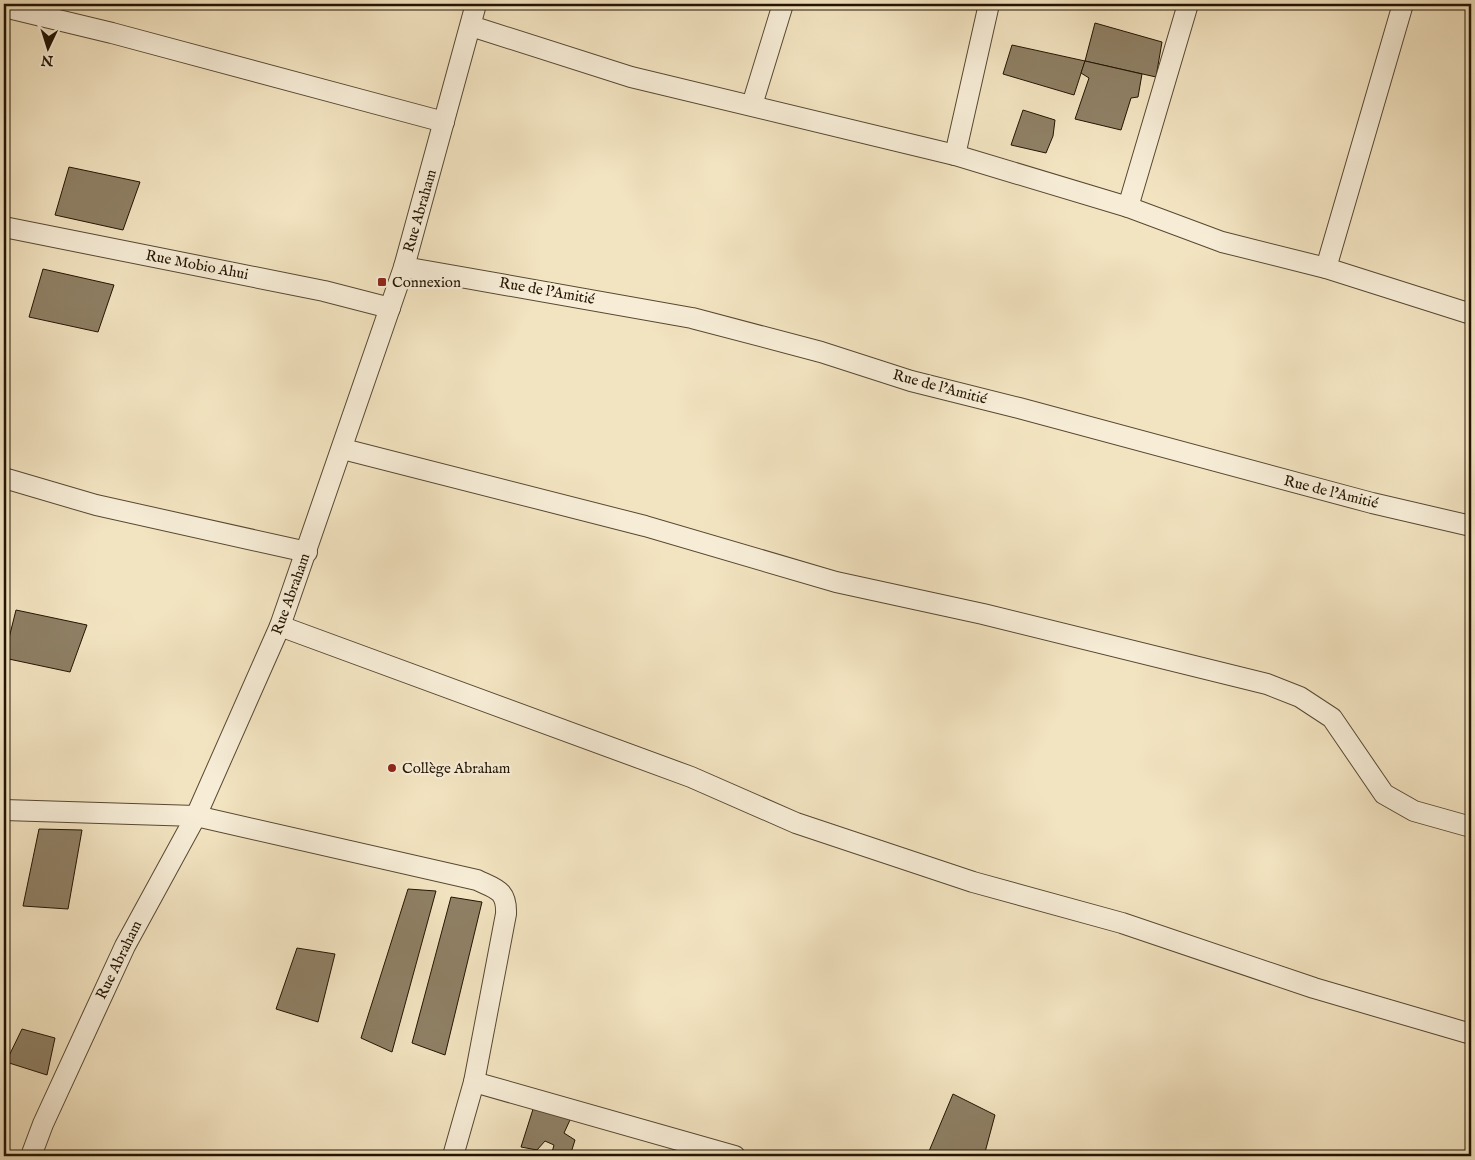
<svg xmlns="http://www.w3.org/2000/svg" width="1475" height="1160" font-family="'IM FELL English',serif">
<rect width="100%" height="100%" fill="#f3e4c1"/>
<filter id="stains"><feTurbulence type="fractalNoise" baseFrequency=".004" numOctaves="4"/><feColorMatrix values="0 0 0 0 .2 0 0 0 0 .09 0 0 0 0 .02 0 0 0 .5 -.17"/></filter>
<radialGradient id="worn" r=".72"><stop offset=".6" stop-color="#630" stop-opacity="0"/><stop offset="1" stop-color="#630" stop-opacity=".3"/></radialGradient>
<g fill="#8f8065" stroke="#231402">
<path d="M1095,23L1162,42L1156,77L1085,61Z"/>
<path d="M1012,45L1085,61L1074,95L1003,74Z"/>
<path d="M1085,61L1142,74L1138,97L1131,98L1121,130L1075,119L1089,78L1081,73Z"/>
<path d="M1023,110L1055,120L1053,136L1046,153L1011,145Z"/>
<path d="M69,167L140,182L123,230L55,215Z"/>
<path d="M43,269L114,285L98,332L29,317Z"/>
<path d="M16,610L87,625L70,672L4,658Z"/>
<path d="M39,829L82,830L68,909L23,906Z"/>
<path d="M408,889L436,891L392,1052L361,1038Z"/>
<path d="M451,897L482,902L445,1055L412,1043Z"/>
<path d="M297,948L335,954L318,1022L276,1009Z"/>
<path d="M22,1029L55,1038L47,1075L6,1062Z"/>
<path d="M953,1094L995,1115L984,1156H927Z"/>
<path d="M534,1106L570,1120L564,1133L575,1140L570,1156H551L554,1145L545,1141L537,1150L521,1147Z"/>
</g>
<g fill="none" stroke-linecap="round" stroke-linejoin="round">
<g stroke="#574832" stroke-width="22">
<g id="street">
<path d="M4,7L112,33L444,122"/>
<path d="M471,26L631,77L955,155L1128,207L1222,242L1326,268L1471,314"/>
<path d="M752,105L783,4"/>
<path d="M955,155L989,4"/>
<path d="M1128,207L1188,4"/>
<path d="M4,227L324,291L390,308"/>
<path d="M404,267L692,318L821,352L911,381L1019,408L1372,503L1471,526"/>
<path d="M1326,268L1403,4"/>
<path d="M343,449L645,526L836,582L983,614L1267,684L1300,697L1332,718L1384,794L1414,811L1471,827"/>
<path d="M4,478L96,505L307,552"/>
<path d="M280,626L691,777L796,823L973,882L1122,923L1314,988L1471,1034"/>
<path d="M4,810L196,816L477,880C496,889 507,890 506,914L474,1082L453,1156"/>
<path d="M474,1082L735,1156"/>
<path d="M31,1156L43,1124L125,946L196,816L280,626L404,267L476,4"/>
</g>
</g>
<use href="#street" stroke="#f7edd7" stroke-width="20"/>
</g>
<g fill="#8f2418" stroke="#f7edd7" stroke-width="2">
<rect x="377" y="277" width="10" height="10" rx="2.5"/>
<circle cx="392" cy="768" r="5"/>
</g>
<g text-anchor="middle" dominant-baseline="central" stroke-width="4.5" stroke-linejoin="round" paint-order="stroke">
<g font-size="15" fill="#231402" stroke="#f7edd7">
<text transform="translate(420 211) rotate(-74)">Rue Abraham</text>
<text transform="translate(197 265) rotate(11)">Rue Mobio Ahui</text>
<text transform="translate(547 291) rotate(10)">Rue de l'Amitié</text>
<text transform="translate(940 387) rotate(15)">Rue de l'Amitié</text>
<text transform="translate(1331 492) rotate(14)">Rue de l'Amitié</text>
<text transform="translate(291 594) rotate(-70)">Rue Abraham</text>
<text transform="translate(119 960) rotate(-64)">Rue Abraham</text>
</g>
<g font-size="15" fill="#231402" stroke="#f7edd7" text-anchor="start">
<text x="392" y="282">Connexion</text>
<text x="402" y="768">Collège Abraham</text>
</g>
</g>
<rect width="1475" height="1160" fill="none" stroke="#f3e4c1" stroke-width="20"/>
<rect x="5" y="5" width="1465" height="1150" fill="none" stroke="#231402" stroke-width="2.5"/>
<rect x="10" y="10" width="1455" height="1140" fill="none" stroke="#231402"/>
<g transform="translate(48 48) rotate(184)" stroke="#f7edd7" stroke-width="4" paint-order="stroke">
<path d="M0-4L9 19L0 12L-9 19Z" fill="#231402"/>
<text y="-8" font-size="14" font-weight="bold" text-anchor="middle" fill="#231402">N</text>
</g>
<rect width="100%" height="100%" filter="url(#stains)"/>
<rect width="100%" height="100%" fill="url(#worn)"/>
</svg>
